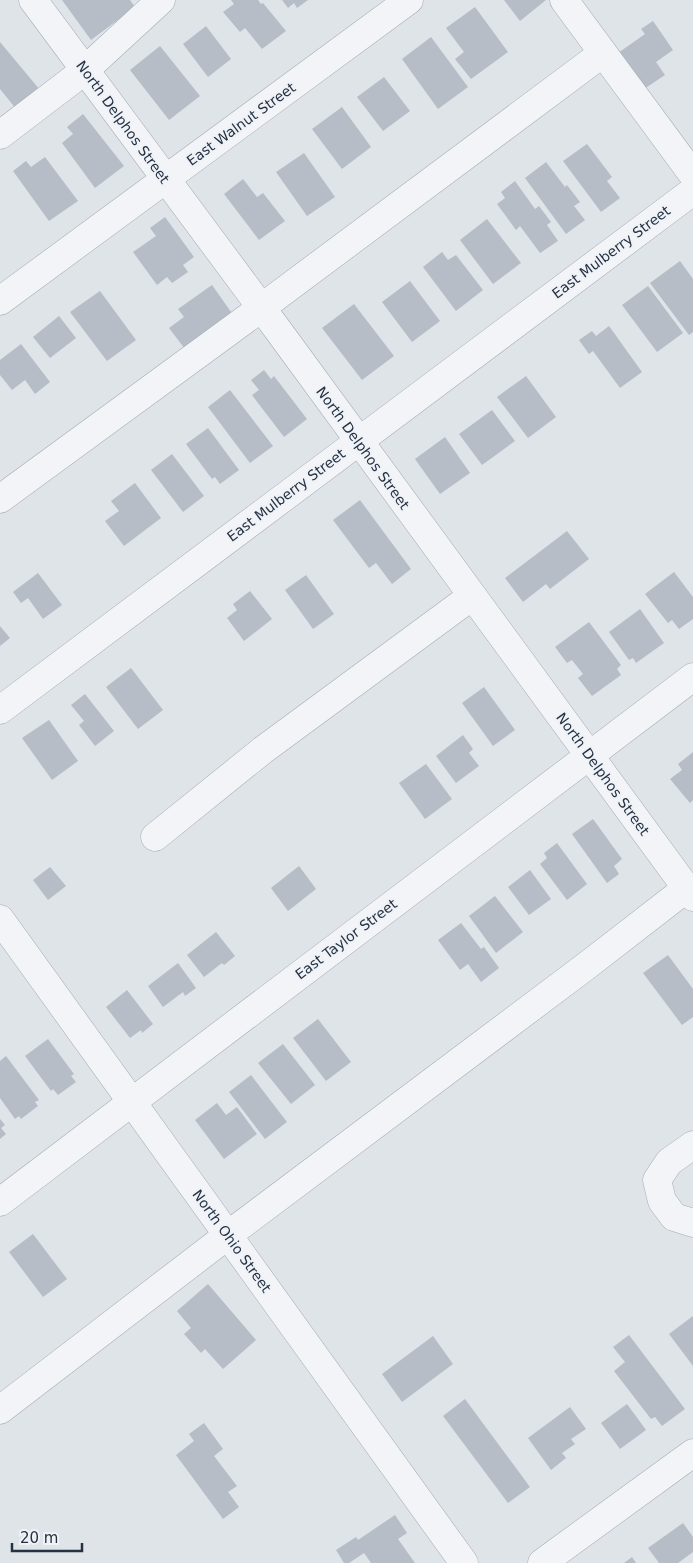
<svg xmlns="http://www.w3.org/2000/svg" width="693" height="1563" font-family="'DejaVu Sans',sans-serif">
<rect width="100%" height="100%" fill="#dfe4e9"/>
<g fill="#b6bdc7">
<path d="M62,0H130L135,7L91,40Z"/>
<path d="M231,0H258L261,4L263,3L286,31L262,49L245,28L240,32L223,12L234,4Z"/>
<path d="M282,0H308L297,8L294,3L288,8Z"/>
<path d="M504,0H546L520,21Z"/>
<path d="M475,7L508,52L471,79L455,59L464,52L446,28Z"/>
<path d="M653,21L673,50L656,62L665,75L644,89L618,53L645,34L641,29Z"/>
<path d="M206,26L231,59L208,77L183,44Z"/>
<path d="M431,37L468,87L438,109L402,59Z"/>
<path d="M0,42L40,90L17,110L0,89Z"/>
<path d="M160,46L200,96L169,120L130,70Z"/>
<path d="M384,77L410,111L383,131L357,97Z"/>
<path d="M342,107L371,147L342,169L312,129Z"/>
<path d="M83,114L124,166L95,188L62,143L73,134L67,127Z"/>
<path d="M587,144L612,177L607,181L620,198L601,212L563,161Z"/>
<path d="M304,153L335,197L307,216L276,172Z"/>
<path d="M45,157L78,201L49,221L13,171L26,161L31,167Z"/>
<path d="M546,162L565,187L567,185L580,202L574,206L585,220L566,234L525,178Z"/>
<path d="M243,179L257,197L263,193L285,221L259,240L224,194Z"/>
<path d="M515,181L535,209L539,206L551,222L547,225L558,241L540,253L520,226L516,230L497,204L505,198L501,192Z"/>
<path d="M165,217L194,257L183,265L188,272L172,283L167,277L157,285L133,252L156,236L150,228Z"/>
<path d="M487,219L521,263L493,284L460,240Z"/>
<path d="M442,252L448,260L456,255L483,290L456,311L423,267Z"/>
<path d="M680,261L693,279V332L689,335L650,283Z"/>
<path d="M410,281L440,321L412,342L382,302Z"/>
<path d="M212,285L236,319L185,349L169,328L184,317L178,309Z"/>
<path d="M648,286L683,333L657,352L622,305Z"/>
<path d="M100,291L136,340L107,361L70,312Z"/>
<path d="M354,304L394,356L362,380L322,328Z"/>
<path d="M59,316L76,338L50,358L33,337Z"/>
<path d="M609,326L642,372L620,388L593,351L589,354L579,340L592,331L596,336Z"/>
<path d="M21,344L50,382L35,394L25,380L12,390L0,375V360Z"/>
<path d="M264,370L271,379L274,376L307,419L284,437L252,395L259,390L251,380Z"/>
<path d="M526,376L556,417L528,438L497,397Z"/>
<path d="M230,390L273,446L250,463L208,407Z"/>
<path d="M492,410L515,441L482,465L459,434Z"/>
<path d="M208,428L239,470L220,484L215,477L212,479L186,444Z"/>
<path d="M445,437L470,473L440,494L415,459Z"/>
<path d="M172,454L204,496L183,512L151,470Z"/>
<path d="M135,483L161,518L124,546L105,521L119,511L111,501Z"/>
<path d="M360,500L411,569L392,584L376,563L369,568L333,520Z"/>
<path d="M567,531L589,559L550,589L546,584L523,602L505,578Z"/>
<path d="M674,572L693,597V619L679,629L672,620L668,623L645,594Z"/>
<path d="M38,573L62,605L43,619L28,598L21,603L13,592Z"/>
<path d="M306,575L334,614L313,629L285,590Z"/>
<path d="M250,591L272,619L244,641L227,618L237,610L233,604Z"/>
<path d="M640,609L664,643L636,663L633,658L629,660L609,632Z"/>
<path d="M589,622L621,665L617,669L621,675L592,696L578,678L583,674L572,660L567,663L555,647Z"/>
<path d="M0,626L10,638L0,646Z"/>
<path d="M131,668L163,710L138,729L106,687Z"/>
<path d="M484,687L515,730L493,746L462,703Z"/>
<path d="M85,694L114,731L95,746L79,725L84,721L71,705Z"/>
<path d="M49,720L78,761L52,780L22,738Z"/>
<path d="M463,735L473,749L469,753L479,766L456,783L436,756Z"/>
<path d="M693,752V800L690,803L670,779L682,770L678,764Z"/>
<path d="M426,764L452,799L425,819L399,783Z"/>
<path d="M593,819L622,859L614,866L619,874L607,883L572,834Z"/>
<path d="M557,843L587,884L567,900L540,864L547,858L544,853Z"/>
<path d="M299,866L316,889L288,911L271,888Z"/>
<path d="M50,867L66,886L48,900L33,880Z"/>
<path d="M530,870L551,899L529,915L508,887Z"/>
<path d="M495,896L523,932L496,953L469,916Z"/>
<path d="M461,923L481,949L484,947L499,968L481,982L468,964L460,970L438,940Z"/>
<path d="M216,932L235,956L224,965L222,963L204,977L187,955Z"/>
<path d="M668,955L693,989V1017L682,1025L643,973Z"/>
<path d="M178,963L196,988L185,996L183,992L163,1007L148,986Z"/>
<path d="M127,990L153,1024L142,1033L141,1030L130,1038L106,1007Z"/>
<path d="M318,1019L351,1062L326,1081L293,1038Z"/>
<path d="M48,1039L74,1074L71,1076L76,1082L58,1095L53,1089L51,1091L25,1056Z"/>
<path d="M283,1044L315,1085L291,1104L258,1063Z"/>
<path d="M6,1056L39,1100L35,1102L38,1106L21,1119L19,1116L15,1119L0,1098V1061Z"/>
<path d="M251,1075L287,1122L265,1139L229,1092Z"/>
<path d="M217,1103L226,1115L237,1107L257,1134L224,1159L195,1120Z"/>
<path d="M0,1119L5,1125L1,1128L6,1134L0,1139Z"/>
<path d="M33,1234L67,1279L43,1297L9,1252Z"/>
<path d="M208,1284L256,1340L223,1369L205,1349L201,1353L184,1334L191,1328L177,1311Z"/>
<path d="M693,1316V1366L669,1334Z"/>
<path d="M629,1335L685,1409L662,1426L655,1417L651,1419L614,1371L625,1362L613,1347Z"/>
<path d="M433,1336L453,1364L402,1402L382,1374Z"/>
<path d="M465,1399L530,1487L508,1503L443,1416Z"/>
<path d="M627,1404L646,1430L620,1449L601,1423Z"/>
<path d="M570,1407L586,1429L571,1439L575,1444L562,1453L566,1458L551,1470L528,1438Z"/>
<path d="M204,1423L223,1449L214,1456L237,1486L228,1492L239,1507L223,1519L176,1455L194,1441L189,1434Z"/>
<path d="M395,1515L407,1533L398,1539L415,1563H371L364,1553L349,1563H344L336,1550L356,1537L358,1540Z"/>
<path d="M683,1523L693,1537V1552L678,1563H659L648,1548Z"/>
<path d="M632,1557L636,1563H624Z"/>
</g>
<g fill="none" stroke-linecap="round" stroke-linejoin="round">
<g stroke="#a4abb4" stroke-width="29">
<g id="minor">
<path d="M33,0L275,326L693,897"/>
<path d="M564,0L693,175"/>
<path d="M0,135L84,71L161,0"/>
<path d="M0,301L409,0"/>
<path d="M0,499L261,308L603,53"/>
<path d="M0,710L693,191"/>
<path d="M155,837L263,750L472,596"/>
<path d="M0,919L464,1563"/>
<path d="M693,1145L669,1162L657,1180L662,1201L674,1217L693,1223"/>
<path d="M0,1202L693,677"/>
<path d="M0,1410L228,1235L585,967L687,888"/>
<path d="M542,1563L693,1453"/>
</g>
</g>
<use href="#minor" stroke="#f2f4f7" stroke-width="28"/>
</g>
<g text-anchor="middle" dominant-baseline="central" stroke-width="4" stroke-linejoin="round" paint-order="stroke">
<g font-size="14" fill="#263242" stroke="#eff2f7">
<text transform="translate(123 122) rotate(54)">North Delphos Street</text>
<text transform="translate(241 124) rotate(-36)">East Walnut Street</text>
<text transform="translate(611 252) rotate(-37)">East Mulberry Street</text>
<text transform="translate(363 448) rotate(54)">North Delphos Street</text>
<text transform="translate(286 495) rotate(-37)">East Mulberry Street</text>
<text transform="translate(603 774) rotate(54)">North Delphos Street</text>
<text transform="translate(346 939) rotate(-37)">East Taylor Street</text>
<text transform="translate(232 1241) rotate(54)">North Ohio Street</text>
</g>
</g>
<path d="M12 1543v8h70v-8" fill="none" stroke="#263242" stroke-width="2.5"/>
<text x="20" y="1543" font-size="15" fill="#263242" stroke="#eff2f7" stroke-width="4" paint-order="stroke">20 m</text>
</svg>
